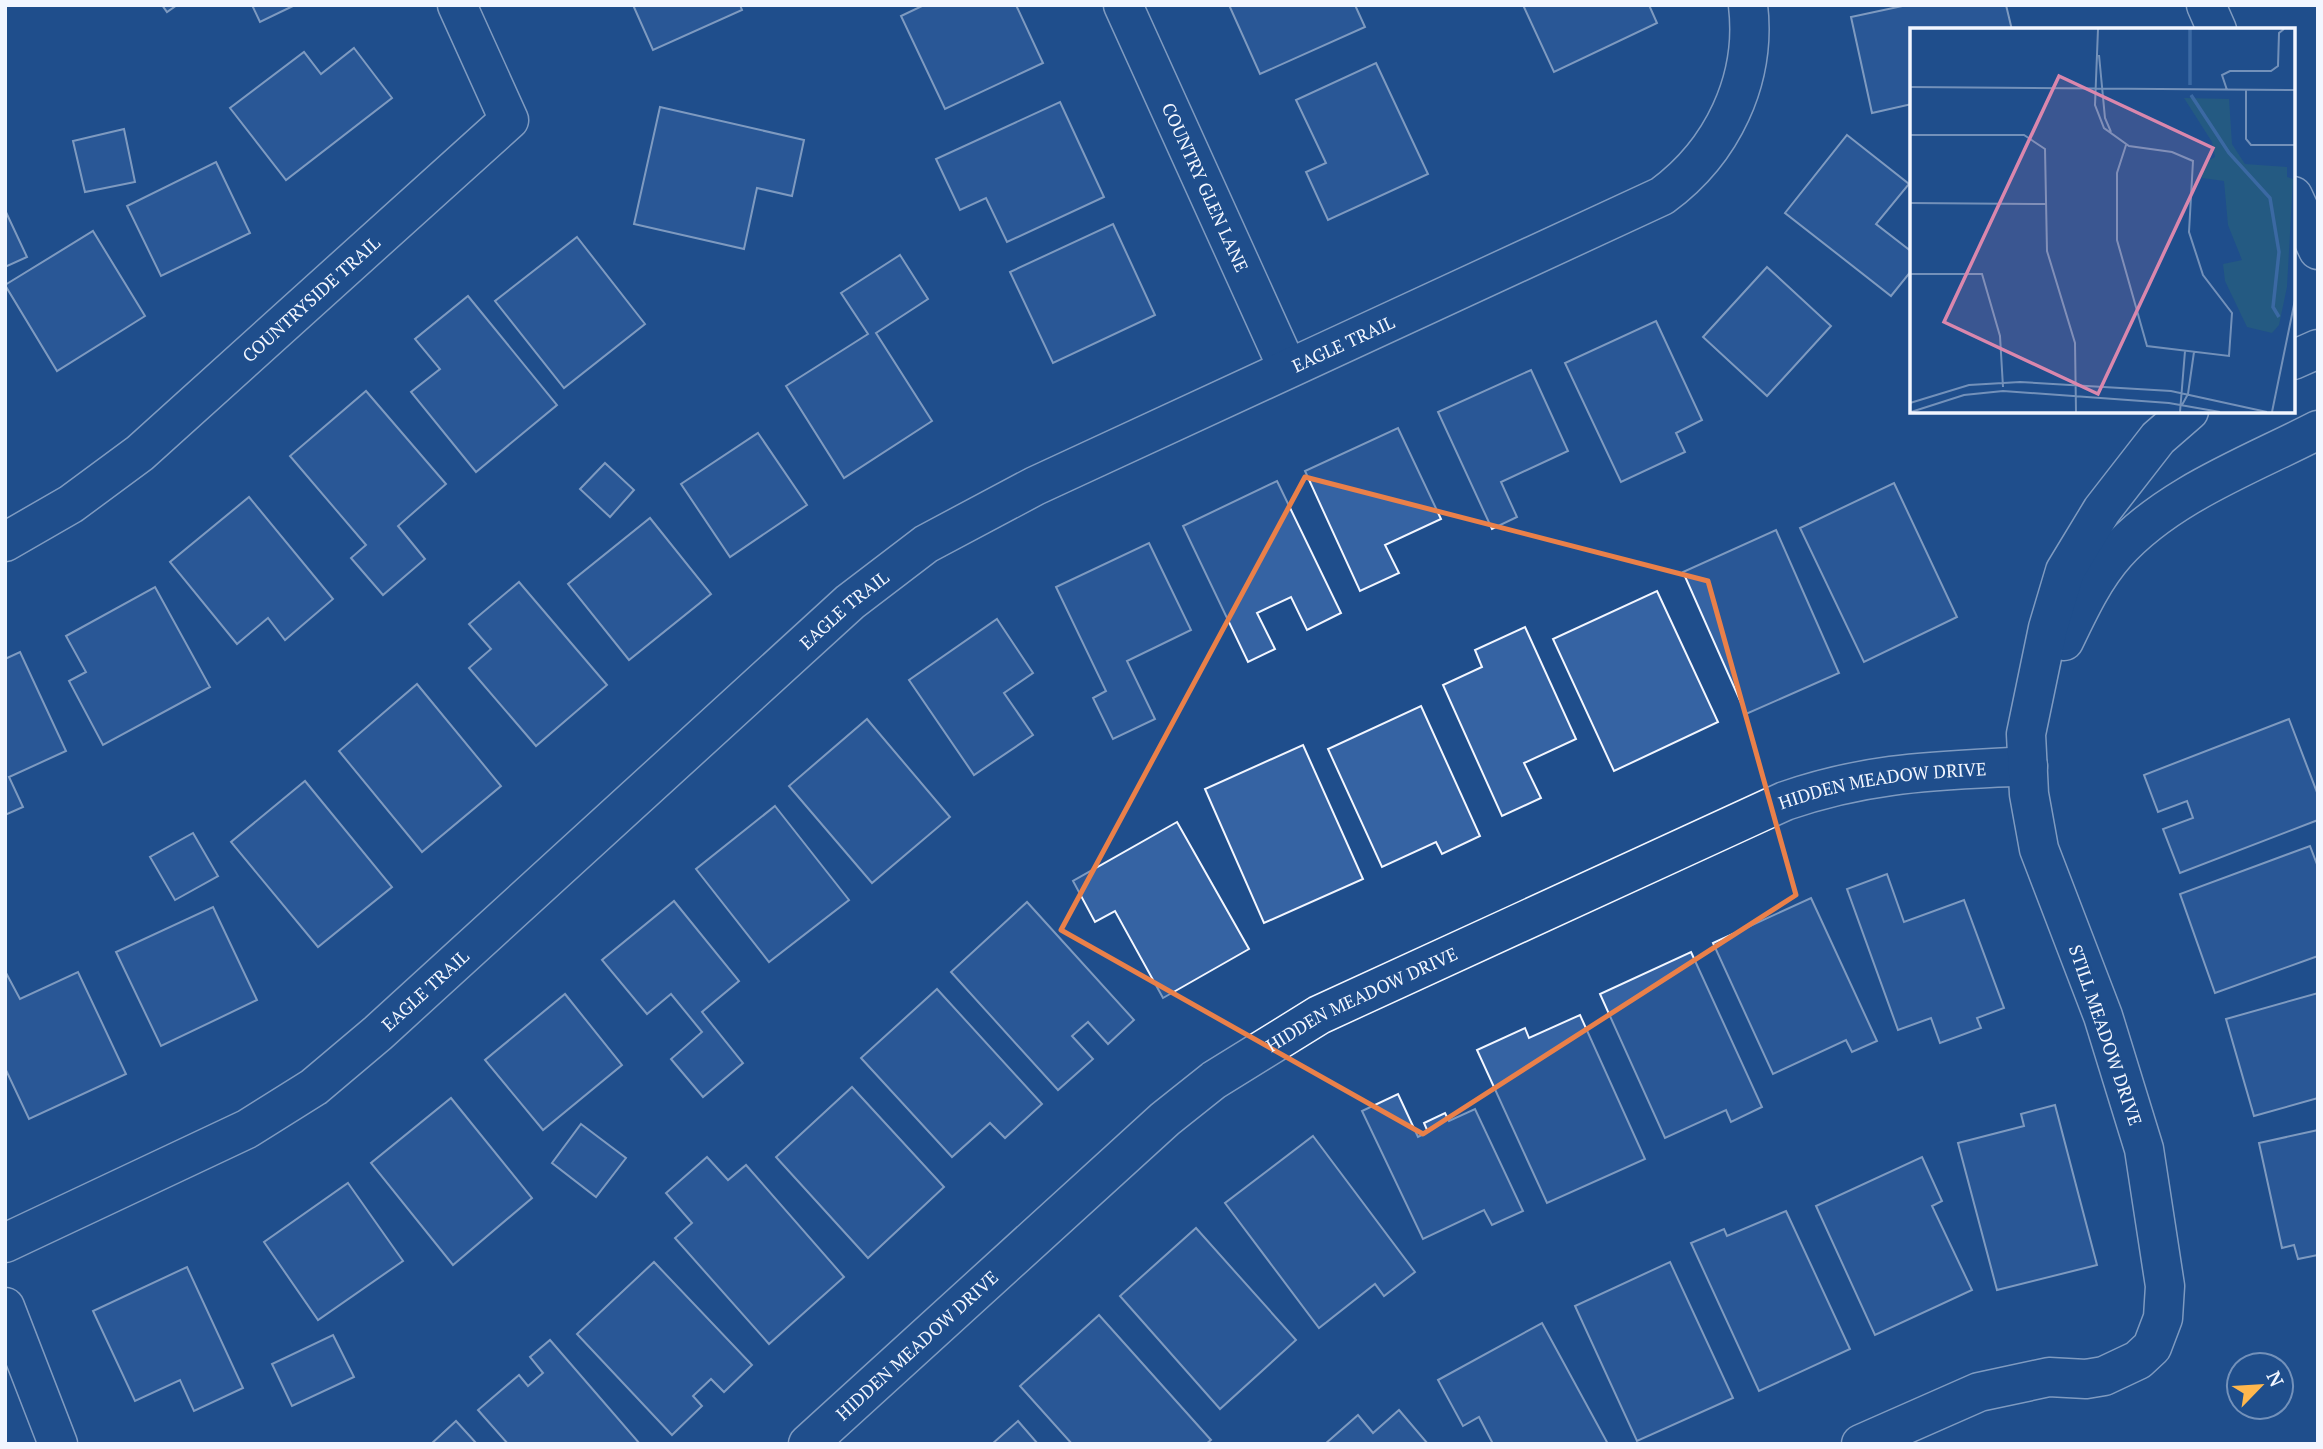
<svg xmlns="http://www.w3.org/2000/svg" width="2323" height="1449" font-family="'PT Serif',serif">
<rect width="100%" height="100%" fill="#1f4e8c"/>
<g fill="#3563a3" stroke="#f2f6ff" stroke-width="2">
<path d="M162,5H177L167,12Z"/>
<path d="M252,5H295L260,22Z"/>
<path d="M633,5H740L742,10L653,50Z"/>
<path d="M924,5H1016L1043,63L945,109L901,16Z"/>
<path d="M1229,5H1355L1365,27L1260,74Z"/>
<path d="M1523,5H1649L1657,23L1554,72Z"/>
<path d="M1907,5H2006L2012,30H1912V104L1872,113L1851,17Z"/>
<path d="M354,48L392,98L286,180L230,108L304,52L321,74Z"/>
<path d="M1376,63L1428,174L1328,220L1306,172L1326,163L1296,100Z"/>
<path d="M1060,102L1104,197L1007,242L986,198L960,210L936,159Z"/>
<path d="M660,107L804,140L792,196L757,188L744,249L634,224Z"/>
<path d="M124,129L135,182L85,192L73,141Z"/>
<path d="M1847,135L1909,184L1876,224L1912,252V270L1891,296L1785,213Z"/>
<path d="M216,162L250,233L161,276L127,206Z"/>
<path d="M5,210L27,257L5,267Z"/>
<path d="M1113,224L1155,315L1053,363L1010,272Z"/>
<path d="M93,231L145,316L57,371L5,285Z"/>
<path d="M577,237L645,324L564,388L495,301Z"/>
<path d="M900,255L928,299L876,333L932,421L844,478L786,386L868,334L841,293Z"/>
<path d="M1767,267L1831,326L1767,396L1703,337Z"/>
<path d="M468,296L557,405L476,472L411,392L440,369L415,339Z"/>
<path d="M1656,321L1702,420L1676,433L1685,452L1621,482L1565,363Z"/>
<path d="M1531,370L1568,451L1501,482L1517,517L1492,529L1438,412Z"/>
<path d="M366,391L446,484L398,526L425,559L383,595L351,558L366,545L290,456Z"/>
<path d="M1398,428L1441,519L1385,545L1399,573L1360,591L1305,471Z"/>
<path d="M758,433L807,505L730,557L681,484Z"/>
<path d="M605,463L634,490L610,517L580,489Z"/>
<path d="M1277,481L1341,613L1307,630L1291,597L1257,613L1275,649L1248,662L1183,526Z"/>
<path d="M1894,483L1957,617L1864,662L1800,528Z"/>
<path d="M249,497L333,599L285,640L268,618L237,644L170,562Z"/>
<path d="M650,518L711,594L629,660L568,584Z"/>
<path d="M1776,530L1839,673L1746,714L1683,572Z"/>
<path d="M1149,543L1191,630L1127,661L1155,719L1113,739L1093,698L1106,691L1056,587Z"/>
<path d="M519,582L607,685L536,746L469,668L491,649L469,624Z"/>
<path d="M155,587L210,687L103,745L69,681L86,672L66,636Z"/>
<path d="M1657,591L1718,722L1614,771L1553,639Z"/>
<path d="M997,619L1033,673L1004,693L1033,735L974,775L909,680Z"/>
<path d="M1525,627L1576,739L1524,763L1541,798L1502,816L1443,685L1482,667L1475,650Z"/>
<path d="M20,652L66,751L9,777L23,807L5,815V659Z"/>
<path d="M417,684L501,786L422,852L339,751Z"/>
<path d="M1421,706L1480,836L1442,854L1436,842L1382,867L1328,749Z"/>
<path d="M867,719L950,817L872,883L789,786Z"/>
<path d="M2289,719L2318,795V820L2180,873L2163,829L2193,818L2187,801L2158,812L2144,775Z"/>
<path d="M1303,745L1363,879L1264,923L1205,789Z"/>
<path d="M305,781L392,887L318,947L231,842Z"/>
<path d="M775,806L849,900L769,962L696,869Z"/>
<path d="M1177,822L1249,949L1163,998L1115,911L1095,922L1073,881Z"/>
<path d="M193,833L218,876L175,900L150,857Z"/>
<path d="M2310,846L2318,867V956L2215,993L2180,894Z"/>
<path d="M1887,874L1904,922L1964,900L2004,1008L1977,1018L1981,1028L1940,1043L1931,1018L1898,1030L1847,889Z"/>
<path d="M1811,898L1877,1041L1852,1052L1846,1040L1773,1074L1713,943Z"/>
<path d="M674,901L739,981L702,1012L743,1063L703,1097L671,1059L702,1032L671,994L647,1014L602,960Z"/>
<path d="M1027,902L1134,1020L1108,1044L1088,1022L1072,1036L1093,1059L1058,1090L951,972Z"/>
<path d="M213,907L257,1000L161,1046L116,952Z"/>
<path d="M1691,952L1762,1107L1731,1122L1726,1110L1665,1138L1600,994Z"/>
<path d="M5,971L20,999L78,972L126,1074L29,1119L5,1068Z"/>
<path d="M937,989L1042,1104L1005,1138L990,1123L952,1157L861,1058Z"/>
<path d="M2318,993V1098L2254,1116L2226,1019Z"/>
<path d="M565,994L622,1065L543,1130L485,1060Z"/>
<path d="M1580,1015L1645,1159L1547,1203L1477,1050L1525,1028L1529,1038Z"/>
<path d="M852,1087L944,1187L868,1258L776,1157Z"/>
<path d="M1398,1094L1418,1137L1428,1132L1424,1123L1445,1113L1449,1121L1475,1109L1523,1211L1492,1225L1484,1210L1423,1239L1362,1111Z"/>
<path d="M451,1098L532,1198L453,1265L371,1163Z"/>
<path d="M2055,1105L2097,1265L1997,1290L1958,1143L2024,1126L2021,1114Z"/>
<path d="M581,1124L626,1158L596,1197L552,1163Z"/>
<path d="M2318,1130V1255L2298,1259L2294,1245L2282,1248L2259,1143Z"/>
<path d="M1313,1136L1415,1272L1384,1296L1375,1284L1319,1328L1225,1203Z"/>
<path d="M707,1157L728,1180L746,1165L844,1277L769,1344L675,1238L692,1223L666,1193Z"/>
<path d="M1922,1157L1942,1201L1932,1206L1972,1290L1875,1335L1816,1206Z"/>
<path d="M348,1183L403,1261L318,1320L264,1242Z"/>
<path d="M1786,1211L1850,1349L1759,1391L1691,1243L1724,1229L1727,1236Z"/>
<path d="M1196,1228L1296,1340L1220,1409L1120,1296Z"/>
<path d="M654,1262L752,1365L724,1392L711,1379L693,1396L702,1406L672,1435L577,1334Z"/>
<path d="M1670,1262L1733,1398L1637,1441L1575,1306Z"/>
<path d="M187,1267L243,1388L194,1411L180,1380L135,1401L93,1311Z"/>
<path d="M1099,1315L1211,1440L1206,1444H1072L1020,1386Z"/>
<path d="M1542,1323L1608,1444H1493L1479,1417L1463,1426L1438,1380Z"/>
<path d="M333,1335L354,1377L292,1406L272,1364Z"/>
<path d="M550,1340L640,1444H508L478,1410L519,1375L528,1386L543,1373L530,1357Z"/>
<path d="M1399,1410L1428,1444H1325L1358,1415L1373,1433Z"/>
<path d="M456,1421L477,1444H431Z"/>
<path d="M1018,1421L1038,1444H992Z"/>
</g>
<g fill="none" stroke-linecap="round" stroke-linejoin="round">
<g stroke="#f2f6ff" stroke-width="41">
<g id="street">
<path id="s1" d="M1123,5L1287,367"/>
<path d="M2293,360L2318,349"/>
<path id="s2" d="M5,542L71,504L140,453L509,120L457,5"/>
<path d="M2064,641C2079,610 2093,579 2116,553C2168,495 2250,465 2318,430"/>
<path id="s3" d="M5,1243L247,1129L314,1087L378,1033L850,602L926,544L1035,486L1662,196C1722,152 1757,80 1748,5"/>
<path id="s4" d="M808,1444L1165,1119L1214,1080L1319,1015L1785,801C1871,771 1939,771 2028,766"/>
<path d="M1861,1444L1979,1392L2049,1377L2086,1379L2104,1376L2138,1360L2152,1347L2163,1318L2165,1286L2144,1149L2103,1016L2039,849L2029,794L2026,734L2048,628L2065,571L2102,510L2158,438L2189,411"/>
</g>
</g>
<g stroke="#f2f6ff" stroke-width="41">
<g id="secondary">
<path d="M2206,5L2217,30"/>
<path d="M2293,196L2318,250"/>
<path d="M5,1307L58,1444"/>
</g>
</g>
<use href="#street" stroke="#1f4e8c" stroke-width="38"/>
<use href="#secondary" stroke="#1f4e8c" stroke-width="38"/>
</g>
<path d="M0 0H2323V1449H0ZM1305,477L1708,581L1796,895L1423,1134L1061,930Z" fill="#1f4e8c" fill-opacity=".55" fill-rule="evenodd"/>
<path fill="none" stroke="#ea8049" stroke-width="5" stroke-linejoin="round" d="M1305,477L1708,581L1796,895L1423,1134L1061,930Z"/>
<g text-anchor="middle" dominant-baseline="central" stroke-width="5" stroke-linejoin="round" paint-order="stroke">
<g font-size="18" fill="#f2f6ff" stroke="#1f4e8c">
<text stroke="none"><textPath href="#s1" startOffset="200">COUNTRY GLEN LANE</textPath></text>
<text stroke="none"><textPath href="#s2" startOffset="392">COUNTRYSIDE TRAIL</textPath></text>
<text stroke="none"><textPath href="#s3" startOffset="1628">EAGLE TRAIL</textPath></text>
<text stroke="none"><textPath href="#s3" startOffset="1060">EAGLE TRAIL</textPath></text>
<text stroke="none"><textPath href="#s4" startOffset="1281">HIDDEN MEADOW DRIVE</textPath></text>
<text stroke="none"><textPath href="#s3" startOffset="494">EAGLE TRAIL</textPath></text>
<text stroke="none"><textPath href="#s4" startOffset="714">HIDDEN MEADOW DRIVE</textPath></text>
<text transform="translate(2106 1035) rotate(71)">STILL MEADOW DRIVE</text>
<text stroke="none"><textPath href="#s4" startOffset="147">HIDDEN MEADOW DRIVE</textPath></text>
</g>
</g>
<g transform="translate(1910 28)">
<rect width="385" height="385" fill="#1f4e8c"/>
<path d="M274,70L319,71L322,116L335,136L377,139V149L383,151L377,259L369,297L362,305L337,299L315,253L313,236L332,232L318,197L314,153L292,150L294,135L305,129L302,114Z" fill="#245a82"/>
<path fill="none" stroke="#3b69a3" stroke-width="3.5" d="M280,1V57M281,67L319,125L360,170L369,224L363,279L369,289"/>
<path fill="none" stroke="#7391ba" stroke-width="2" d="M188,1L185,77L194,100L219,118L262,124L283,133L279,204L293,247L322,285L319,328L237,318L207,212V145L216,117M189,27L195,90L201,104M0,59L385,62M317,62L312,47L320,43H361L368,38L369,5L374,1M336,62V111L341,117H385M0,107H114L135,121L137,223L165,315L166,384M0,175L136,176M0,246H72L90,308L93,359M0,375L59,357L110,354L261,363L357,384M272,377L278,366L284,324M1,384L54,367L93,363L259,375L310,384M270,384L275,323M362,384L385,272"/>
<path fill="#da87ad" fill-opacity="0.15" stroke="#da87ad" stroke-width="3.5" d="M149,48L303,120L188,366L34,294Z"/>
<rect width="385" height="385" fill="none" stroke="#f2f6ff" stroke-width="3.5"/>
</g>
<rect width="2323" height="1449" fill="none" stroke="#f2f6ff" stroke-width="14"/>
<g transform="translate(2260 1386) rotate(65)"><circle r="33" fill="#1f4e8c" stroke="#7391ba" stroke-width="2"/>
<path d="M0-5L12 26L0 18L-12 26Z" fill="#ffb74d"/>
<text y="-10" font-size="19" font-weight="bold" text-anchor="middle" fill="#f2f6ff">N</text>
</g>
</svg>
